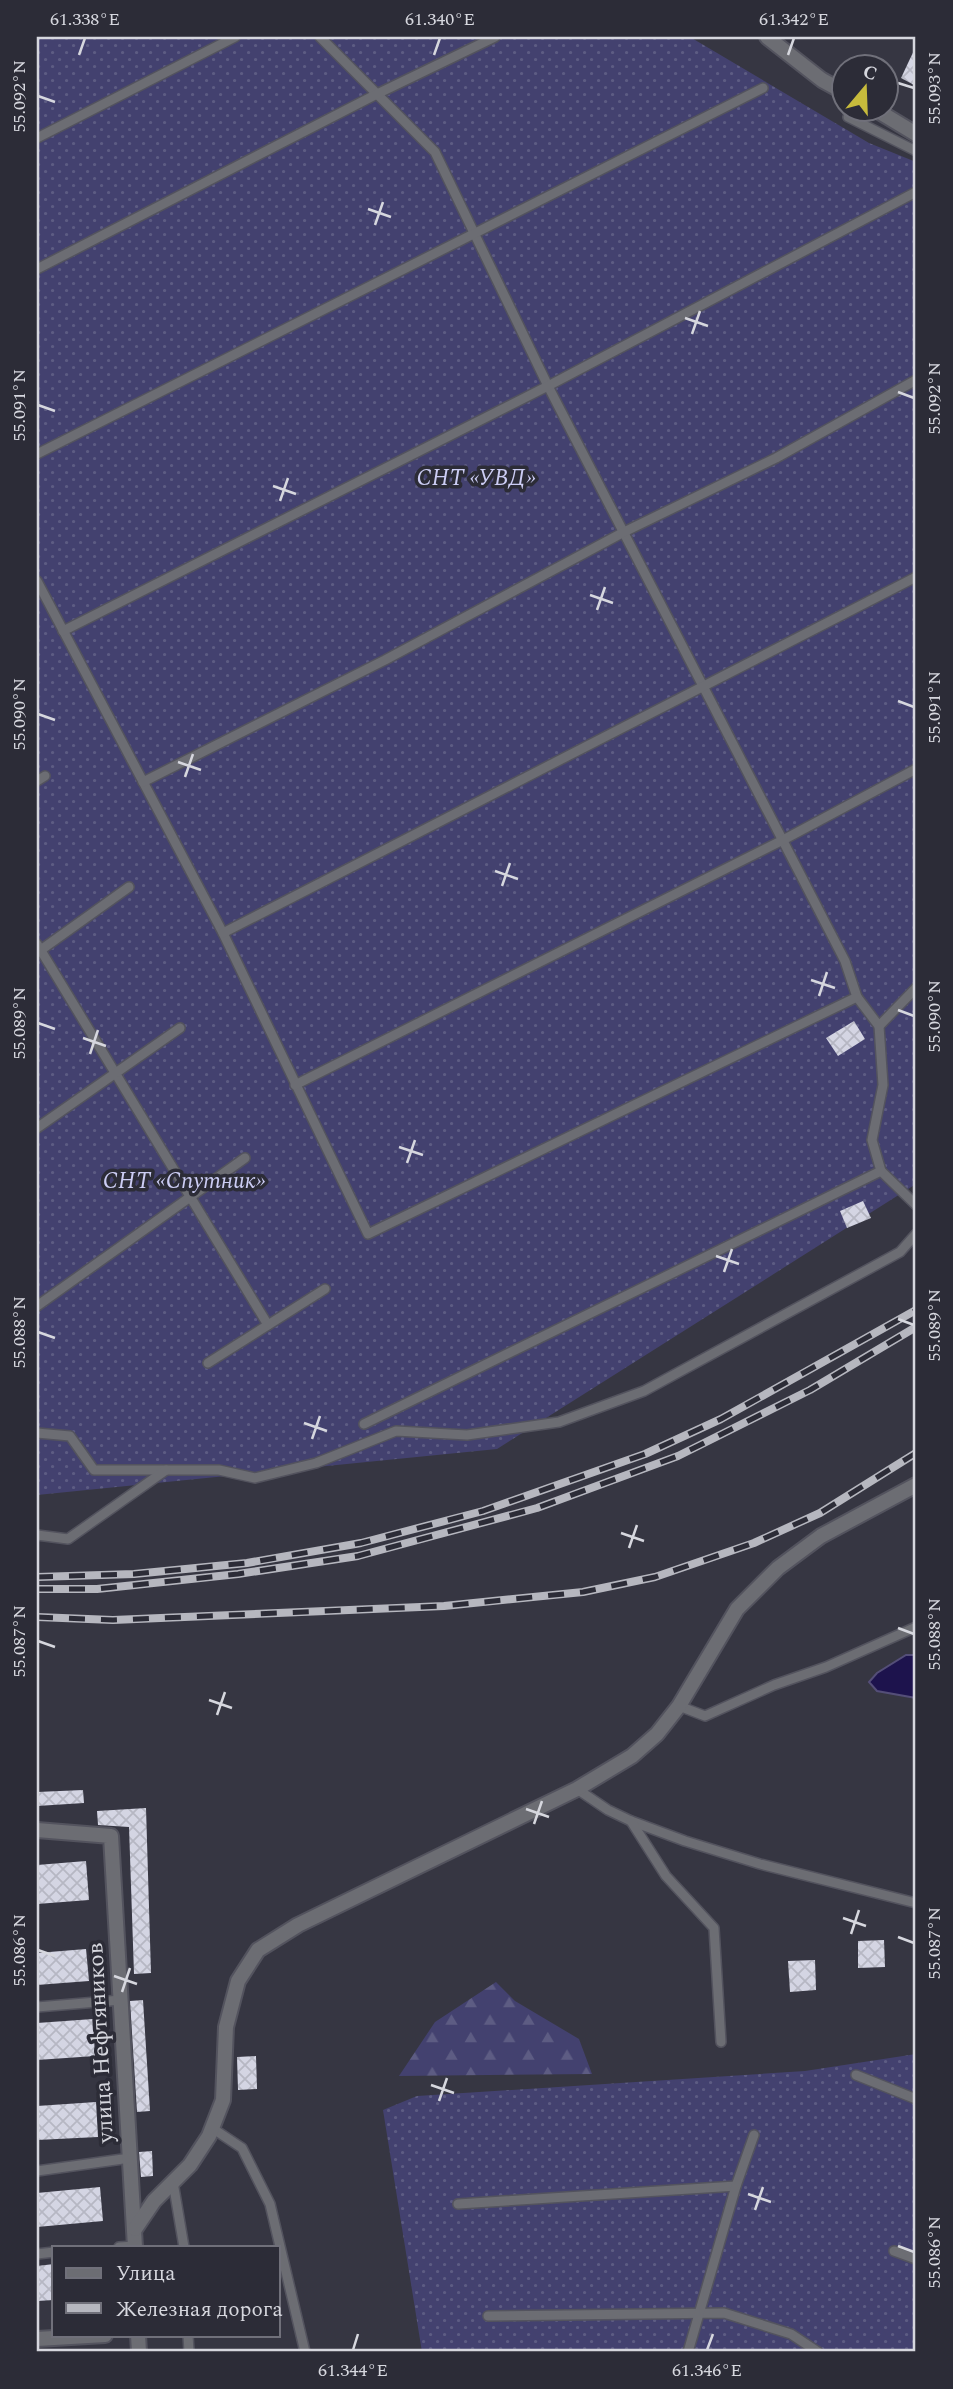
<svg xmlns="http://www.w3.org/2000/svg" width="953" height="2389" font-family="Spectral,serif">
<defs>
<pattern id="forest-firs" width="22" height="20" patternUnits="userSpaceOnUse" patternTransform="scale(1.75)"><rect width="22" height="20" fill="#43416f"/><path d="M5 1l3.5 6h-7zM16 11l3.5 6h-7z" fill="#5d5c83"/></pattern>
<pattern id="garden-dots" width="8" height="8" patternUnits="userSpaceOnUse" patternTransform="scale(1.75)"><rect width="8" height="8" fill="#43416f"/><path d="M2 2h.1M6 6h.1" fill="none" stroke="#5d5c83" stroke-width="1.8" stroke-linecap="round"/></pattern>
<pattern id="building-cross-hatch" width="8" height="8" patternUnits="userSpaceOnUse" patternTransform="scale(1.75)"><rect width="8" height="8" fill="#d4d5e3"/><path d="M0 0l8 8M0 8l8-8" fill="none" stroke="#b6b7c3"/></pattern>
</defs>
<rect width="100%" height="100%" fill="#363642"/>
<path fill="url(#forest-firs)" d="M496,1982L515,2001L579,2039L592,2074L399,2076L435,2022Z"/>
<g fill="url(#garden-dots)">
<path d="M37,37H690L869,143L916,162V1184L497,1449L37,1495Z"/>
<path d="M916,2054V2352H422L383,2110L417,2096L805,2071Z"/>
</g>
<path fill="#1d134d" stroke="#544e78" stroke-width="2" d="M906,1655H916V1698L877,1691L869,1682L877,1673Z"/>
<g fill="url(#building-cross-hatch)">
<path d="M916,46V86L901,78Z"/>
<path d="M854,1021L865,1039L838,1056L826,1038Z"/>
<path d="M863,1201L871,1218L847,1228L840,1211Z"/>
<path d="M83,1790L84,1803L37,1806V1792Z"/>
<path d="M146,1808L151,1973L134,1974L129,1827L98,1825L97,1811Z"/>
<path d="M86,1861L89,1900L37,1904V1865Z"/>
<path d="M884,1940L885,1967L858,1968V1941Z"/>
<path d="M86,1949L89,1981L37,1985V1953Z"/>
<path d="M815,1960L816,1990L790,1992L788,1961Z"/>
<path d="M143,2000L150,2111L137,2112L130,2001Z"/>
<path d="M93,2019L95,2056L37,2060V2023Z"/>
<path d="M256,2056L257,2089L238,2090L237,2057Z"/>
<path d="M96,2102L98,2137L37,2140V2106Z"/>
<path d="M152,2151L153,2176L141,2177L139,2152Z"/>
<path d="M100,2187L103,2221L37,2227V2193Z"/>
<path d="M54,2264V2300L37,2301V2266Z"/>
</g>
<g fill="none" stroke-linecap="round" stroke-linejoin="round">
<g stroke="#53535e" stroke-width="12">
<g id="lane">
<path d="M320,37L435,152L548,386L845,961L857,997L879,1026L883,1085L872,1140L881,1171L916,1205"/>
<path d="M848,117L916,151"/>
<path d="M37,138L235,37"/>
<path d="M37,269L377,94L495,37"/>
<path d="M37,454L763,88"/>
<path d="M37,581L223,933L368,1234L857,997"/>
<path d="M63,631L548,386L916,192"/>
<path d="M37,781L45,776"/>
<path d="M143,782L385,660L624,532L776,458L916,380"/>
<path d="M223,933L916,577"/>
<path d="M37,944L268,1325"/>
<path d="M38,952L129,887"/>
<path d="M879,1026L916,988"/>
<path d="M295,1085L783,840L916,769"/>
<path d="M37,1128L180,1028"/>
<path d="M37,1306L245,1158"/>
<path d="M208,1363L325,1289"/>
<path d="M364,1424L881,1171"/>
<path d="M37,1433L70,1436L94,1470H219L255,1478L316,1463L396,1431L467,1435L559,1422L644,1391L900,1252L916,1234"/>
<path d="M37,1535L68,1539L166,1470"/>
<path d="M679,1706L705,1716L774,1685L826,1667L916,1627"/>
<path d="M577,1789L608,1810L631,1821L685,1841L760,1864L916,1903"/>
<path d="M631,1821L666,1876L714,1928L721,2042"/>
<path d="M37,2007L121,2000"/>
<path d="M856,2075L916,2099"/>
<path d="M212,2128L242,2148L270,2204L305,2352"/>
<path d="M37,2171L130,2158"/>
<path d="M173,2182L184,2247"/>
<path d="M458,2204L736,2186"/>
<path d="M119,2247L135,2246"/>
<path d="M894,2251L916,2259"/>
<path d="M37,2254L54,2252"/>
<path d="M488,2316L724,2313L791,2334L818,2352"/>
<path d="M188,2335L189,2352"/>
<path d="M688,2352L736,2186L754,2135"/>
</g>
</g>
<g stroke="#53535e" stroke-width="18">
<g id="street">
<path d="M767,37L822,80L844,92"/>
<path d="M873,108L916,134"/>
<path d="M37,1830L111,1836L135,2247"/>
<path d="M135,2229L154,2201L190,2165L209,2136L223,2100L226,2027L238,1981L258,1950L298,1925L577,1789L632,1756L657,1734L679,1706L737,1609L778,1568L821,1536L916,1485"/>
<path d="M138,2335L139,2352"/>
<path d="M37,2339L105,2335"/>
</g>
</g>
<use href="#lane" stroke="#6c6d73" stroke-width="9"/>
<use href="#street" stroke="#6c6d73" stroke-width="14"/>
<g stroke="#b6b7bf" stroke-width="8">
<g id="rail">
<path d="M37,1577L134,1574L247,1563L361,1543L483,1511L645,1454L721,1419L916,1310"/>
<path d="M37,1589H97L238,1574L358,1556L537,1508L678,1456L810,1390L916,1327"/>
<path d="M37,1617L113,1620L444,1606L583,1592L655,1577L754,1543L820,1513L916,1453"/>
</g>
</g>
<use href="#rail" stroke="#2c2c37" stroke-width="5" stroke-dasharray="16" stroke-linecap="butt"/>
</g>
<path fill="none" stroke="#d6d7de" stroke-width="2.5" d="M79,55L85,38M434,55L440,38M788,55L794,38M898,83L914,88M38,96L55,102M368,209L391,217M375,225L383,202M685,318L708,326M692,334L700,311M898,392L914,398M38,405L55,411M273,486L296,494M280,501L288,478M590,595L613,603M597,610L605,587M898,701L914,707M38,714L55,720M178,762L201,770M185,777L193,754M495,871L518,879M502,886L510,863M811,980L835,988M819,996L827,972M898,1010L914,1016M38,1023L55,1029M83,1038L106,1046M90,1054L98,1030M399,1147L423,1155M407,1163L415,1140M716,1256L739,1264M724,1272L732,1249M898,1319L914,1325M38,1332L55,1338M304,1423L327,1431M312,1439L320,1416M621,1533L644,1541M629,1548L637,1525M898,1628L914,1634M38,1641L55,1647M209,1700L232,1708M217,1715L225,1692M526,1809L549,1817M534,1824L542,1801M843,1918L866,1926M851,1934L859,1910M898,1937L914,1943M38,1950L55,1956M114,1976L137,1984M122,1992L130,1968M431,2085L454,2093M439,2101L447,2078M748,2194L771,2202M755,2210L763,2187M898,2246L914,2252M353,2350L358,2334M707,2350L713,2334"/>
<g text-anchor="middle" dominant-baseline="central" stroke-width="7" stroke-linejoin="round" paint-order="stroke">
<g font-size="23" font-style="italic" fill="#cccdf4" stroke="#2c2c37">
<text x="476" y="478">СНТ «УВД»</text>
<text x="184" y="1181">СНТ «Спутник»</text>
</g>
<g font-size="23" fill="#d6d7de" stroke="#2c2c37">
<text transform="translate(101 2043) rotate(-93)">улица Нефтяников</text>
</g>
</g>
<rect width="953" height="2389" fill="none" stroke="#2c2c37" stroke-width="77"/>
<rect x="52" y="2246" width="228" height="91" fill="#2c2c37" stroke="#70707a" stroke-width="2"/>
<rect x="66" y="2268" width="35" height="10" fill="#6c6d73" stroke="#70707a" stroke-width="2"/>
<text x="116" y="2280" font-size="21" fill="#d6d7de">Улица</text>
<rect x="66" y="2303" width="35" height="10" fill="#b6b7bf" stroke="#70707a" stroke-width="2"/>
<text x="116" y="2316" font-size="21" fill="#d6d7de">Железная дорога</text>
<g transform="translate(865 88) rotate(19)"><circle r="33" fill="#2c2c37" stroke="#70707a" stroke-width="2"/>
<path d="M0-5L12 26L0 18L-12 26Z" fill="#c7bb3c"/>
<text y="-10" font-size="19" font-weight="bold" text-anchor="middle" fill="#d6d7de">С</text>
</g>
<rect x="38" y="38" width="876" height="2312" fill="none" stroke="#d6d7de" stroke-width="2.5"/>
<g font-size="18" text-anchor="middle" fill="#d6d7de">
<text x="85" y="25">61.338°E</text>
<text x="440" y="25">61.340°E</text>
<text x="794" y="25">61.342°E</text>
<text transform="translate(934 88) rotate(-90)" y="6">55.093°N</text>
<text transform="translate(19 96) rotate(-90)" y="6">55.092°N</text>
<text transform="translate(934 398) rotate(-90)" y="6">55.092°N</text>
<text transform="translate(19 405) rotate(-90)" y="6">55.091°N</text>
<text transform="translate(934 707) rotate(-90)" y="6">55.091°N</text>
<text transform="translate(19 714) rotate(-90)" y="6">55.090°N</text>
<text transform="translate(934 1016) rotate(-90)" y="6">55.090°N</text>
<text transform="translate(19 1023) rotate(-90)" y="6">55.089°N</text>
<text transform="translate(934 1325) rotate(-90)" y="6">55.089°N</text>
<text transform="translate(19 1332) rotate(-90)" y="6">55.088°N</text>
<text transform="translate(934 1634) rotate(-90)" y="6">55.088°N</text>
<text transform="translate(19 1641) rotate(-90)" y="6">55.087°N</text>
<text transform="translate(934 1943) rotate(-90)" y="6">55.087°N</text>
<text transform="translate(19 1950) rotate(-90)" y="6">55.086°N</text>
<text transform="translate(934 2252) rotate(-90)" y="6">55.086°N</text>
<text x="353" y="2376">61.344°E</text>
<text x="707" y="2376">61.346°E</text>
</g>
</svg>
